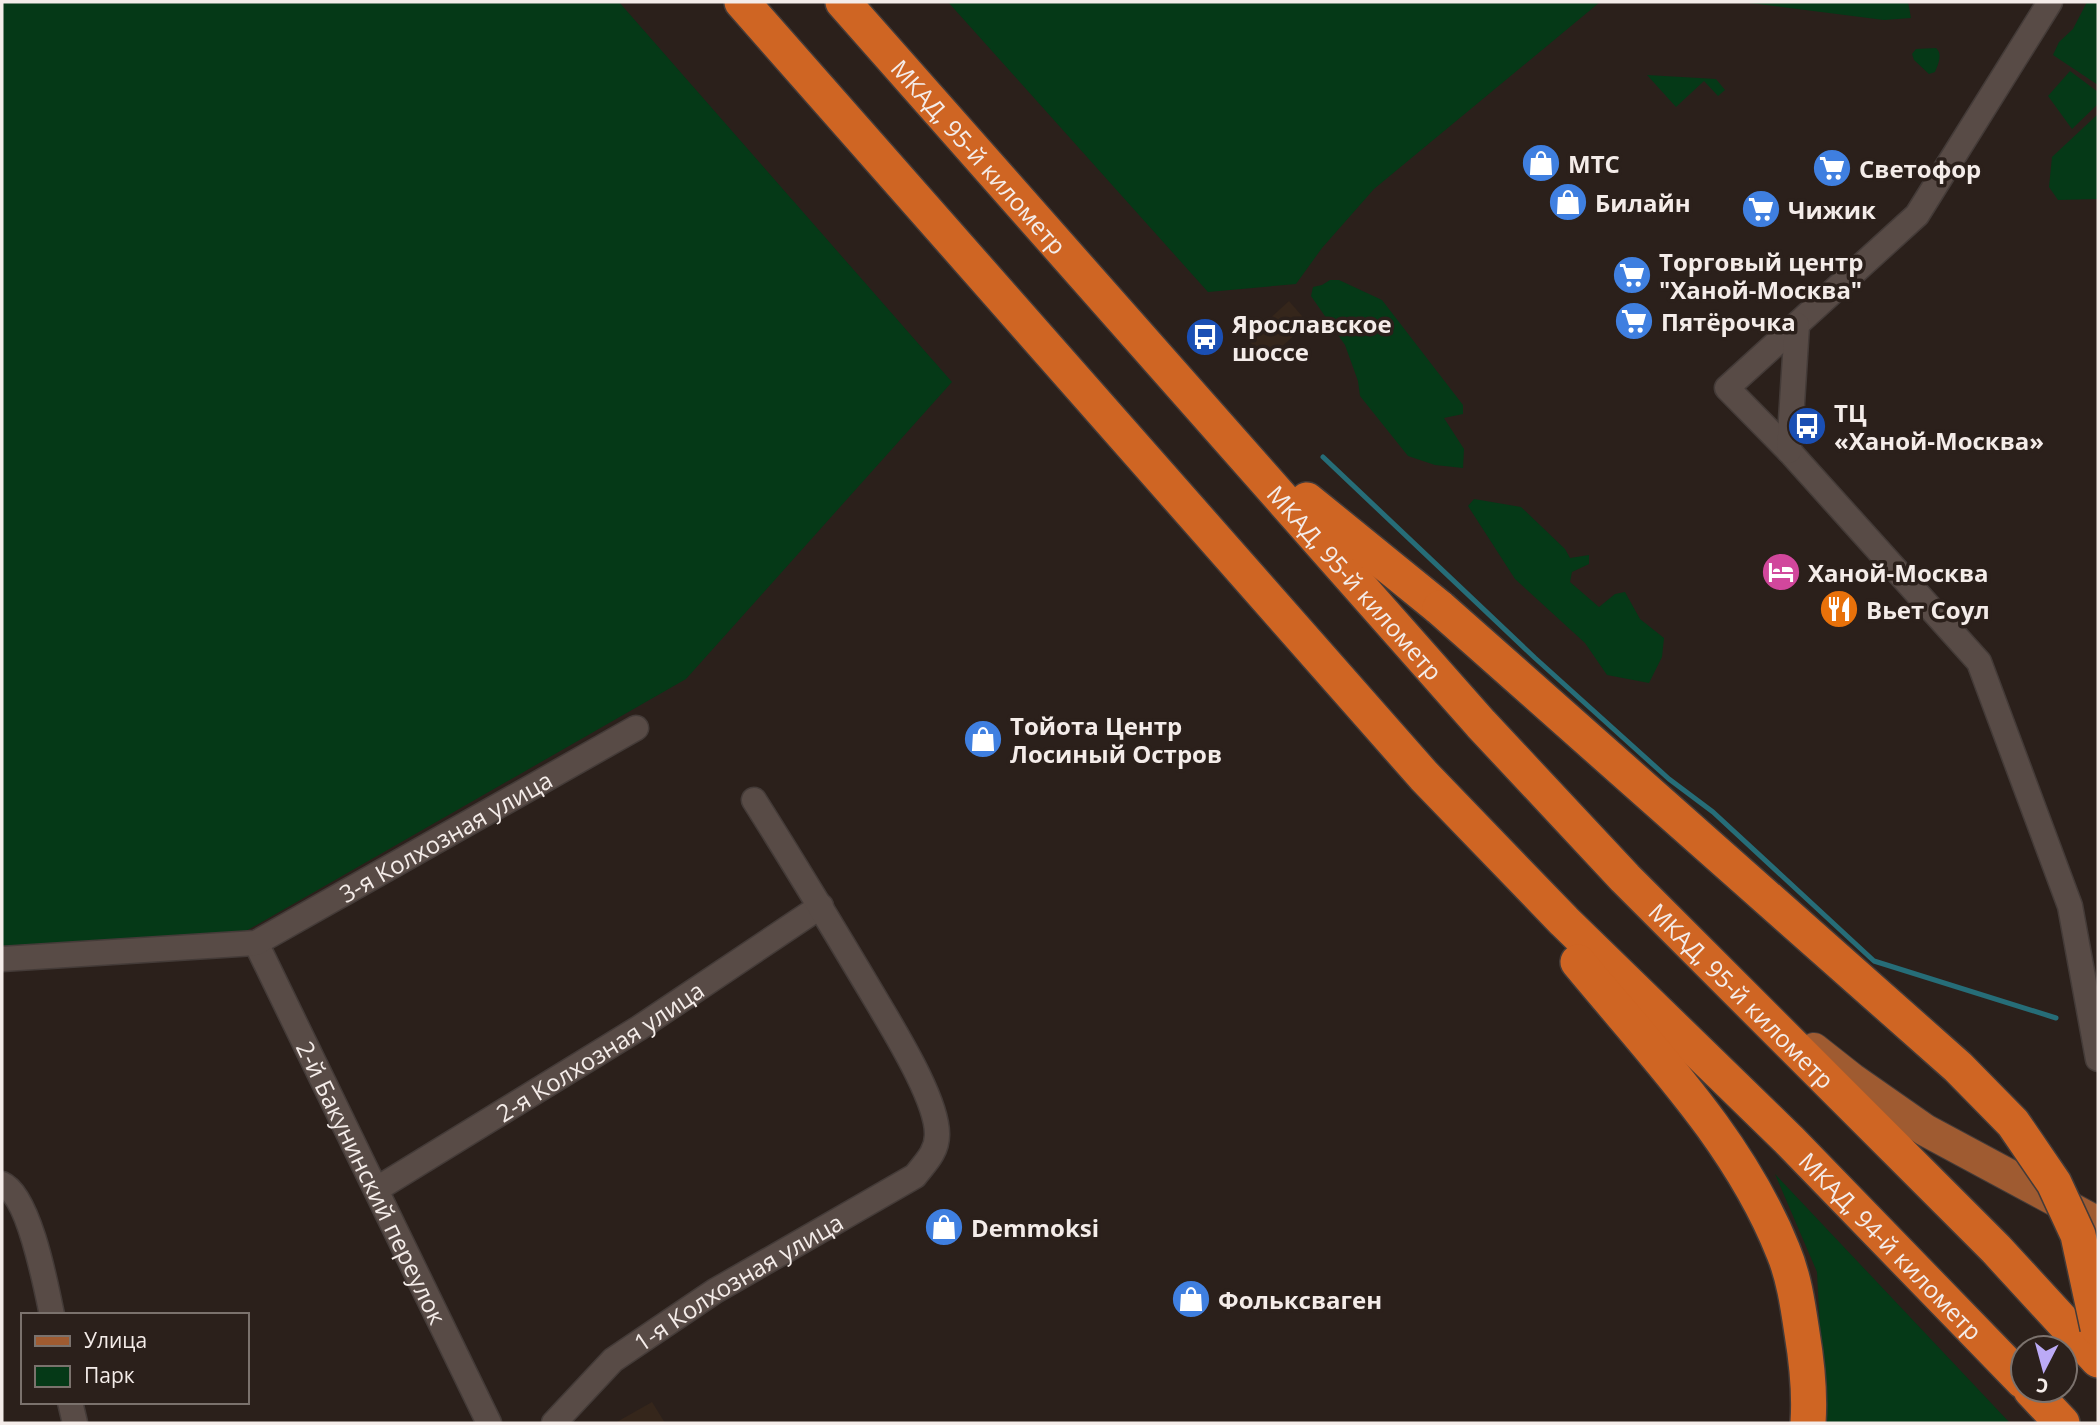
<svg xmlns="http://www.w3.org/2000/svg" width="2100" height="1425" font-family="'Open Sans',sans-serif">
<rect width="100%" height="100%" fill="#2b201b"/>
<g fill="#35261b">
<path d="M1289,301L1308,323L1267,360L1247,339Z"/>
<path d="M652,1402L665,1423H615Z"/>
</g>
<g fill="#053917">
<path d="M2,2H619L952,382L686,679L246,931L2,946Z"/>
<path d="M948,2H1600L1374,189L1322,248L1296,284L1208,292Z"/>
<path d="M1742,2H1908L1911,18L1884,20Z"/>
<path d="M2087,2H2098V85L2053,55L2059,42L2073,29Z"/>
<path d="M1936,48C1943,54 1938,65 1935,72L1929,74L1914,60L1912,54L1916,49Z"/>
<path d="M2070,71L2098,92V104L2072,129L2048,96Z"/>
<path d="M1647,75L1716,79L1725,90L1718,96L1704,81L1676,107Z"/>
<path d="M2098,114V199L2058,200L2049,187L2052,157Z"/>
<path d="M1330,280H1339L1382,300L1463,405V414L1444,418L1464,449L1463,468L1435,465L1408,456L1360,396L1358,381L1345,345L1311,296L1313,287L1322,285Z"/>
<path d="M1474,499L1521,507L1565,549L1570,558L1589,555V564L1572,572L1570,582L1599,607L1615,594L1625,592L1640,619L1664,638L1662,657L1649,683L1607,675L1585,643L1515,579L1468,506Z"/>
<path d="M1775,1174L2010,1423H1822V1369L1817,1272Z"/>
</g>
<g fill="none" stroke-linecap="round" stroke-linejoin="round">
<path stroke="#266d78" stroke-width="5" d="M1323,457L1535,658L1669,779L1713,812L1874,961L2056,1018"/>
<g stroke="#443b38" stroke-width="27">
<g id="minor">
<path d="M2050,2L1917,215L1727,388L1789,451L1979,662L2070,906L2098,1059"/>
<path d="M1789,451L1797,325"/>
<path id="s1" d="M256,943L489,1423"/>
<path id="s2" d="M2,959L256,943L636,728"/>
<path d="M2,1184C29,1195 46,1286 52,1315"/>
<path id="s3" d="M377,1189L639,1028L821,906"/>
<path d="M70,1402L75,1423"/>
<path id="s4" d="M554,1423L613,1360L715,1291L915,1176C925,1163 937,1152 937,1135C938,1102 896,1034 879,1005C838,936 797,868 754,800"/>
</g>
</g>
<g stroke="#443b38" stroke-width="34">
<path id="major" d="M1814,1049L1852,1079L1925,1130L2098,1223"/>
</g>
<g stroke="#443b38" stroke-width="38">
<g id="highway">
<path id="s5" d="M742,2L1424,776L1564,921L1789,1140L2023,1381"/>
<path id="s6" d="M843,2L1481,724L1625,878L1996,1249L2098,1360"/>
<path d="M1307,500L1440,608"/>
<path d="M1578,962C1652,1052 1739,1140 1783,1251C1794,1277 1798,1306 1802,1333C1807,1363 1810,1394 1808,1423"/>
<path d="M2031,1390L2062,1423"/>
</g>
</g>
<use href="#minor" stroke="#584b46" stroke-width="24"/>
<use href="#major" stroke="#9f5b31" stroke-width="32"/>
<use href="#highway" stroke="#cf6523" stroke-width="35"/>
<g stroke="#443b38" stroke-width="38" stroke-linecap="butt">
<path id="highway-bridge" d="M1440,608L1958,1067L2013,1123L2054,1183L2078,1235L2098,1328"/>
</g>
<use href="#highway-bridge" stroke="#cf6523" stroke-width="35"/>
</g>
<defs>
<g id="shop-disc" transform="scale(2.0125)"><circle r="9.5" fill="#3f7fe0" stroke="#2b201b"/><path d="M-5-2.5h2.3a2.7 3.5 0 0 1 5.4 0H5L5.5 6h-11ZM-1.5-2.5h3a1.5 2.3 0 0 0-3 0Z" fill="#fff"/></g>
<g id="supermarket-disc" transform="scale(2.0125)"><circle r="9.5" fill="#3f7fe0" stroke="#2b201b"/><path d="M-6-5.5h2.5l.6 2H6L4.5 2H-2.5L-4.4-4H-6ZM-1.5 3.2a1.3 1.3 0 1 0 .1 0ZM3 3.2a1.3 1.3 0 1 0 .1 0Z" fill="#fff"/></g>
<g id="bus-disc" transform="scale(2.0125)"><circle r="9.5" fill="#1a4fb4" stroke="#2b201b"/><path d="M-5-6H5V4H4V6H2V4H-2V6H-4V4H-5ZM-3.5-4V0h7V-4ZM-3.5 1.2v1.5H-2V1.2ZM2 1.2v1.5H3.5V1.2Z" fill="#fff"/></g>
<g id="hotel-disc" transform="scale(2.0125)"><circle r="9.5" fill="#d1479c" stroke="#2b201b"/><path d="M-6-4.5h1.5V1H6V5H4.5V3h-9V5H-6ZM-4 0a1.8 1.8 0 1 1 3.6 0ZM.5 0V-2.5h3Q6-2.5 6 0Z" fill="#fff"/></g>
<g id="restaurant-disc" transform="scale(2.0125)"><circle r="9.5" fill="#e8710a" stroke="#2b201b"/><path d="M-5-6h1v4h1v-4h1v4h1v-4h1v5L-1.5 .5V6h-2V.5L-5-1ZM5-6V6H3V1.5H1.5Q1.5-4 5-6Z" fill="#fff"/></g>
</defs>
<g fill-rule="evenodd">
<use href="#shop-disc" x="1541" y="163"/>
<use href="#supermarket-disc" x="1832" y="168"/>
<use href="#shop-disc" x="1568" y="202"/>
<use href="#supermarket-disc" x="1761" y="209"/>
<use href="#supermarket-disc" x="1632" y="275"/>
<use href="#supermarket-disc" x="1634" y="321"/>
<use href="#bus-disc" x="1205" y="337"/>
<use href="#bus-disc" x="1807" y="426"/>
<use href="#hotel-disc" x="1781" y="572"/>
<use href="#restaurant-disc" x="1839" y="609"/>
<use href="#shop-disc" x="983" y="739"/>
<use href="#shop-disc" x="944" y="1227"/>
<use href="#shop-disc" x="1191" y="1299"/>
</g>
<g text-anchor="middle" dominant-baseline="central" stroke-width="7" stroke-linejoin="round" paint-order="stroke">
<g font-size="24" fill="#f4ece9" stroke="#2b201b">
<text stroke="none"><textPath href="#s6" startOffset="206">МКАД, 95-й километр</textPath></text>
<text stroke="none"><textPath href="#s6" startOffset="774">МКАД, 95-й километр</textPath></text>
<text stroke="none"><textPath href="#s2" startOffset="472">3-я Колхозная улица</textPath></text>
<text stroke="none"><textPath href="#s6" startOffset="1340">МКАД, 95-й километр</textPath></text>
<text stroke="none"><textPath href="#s3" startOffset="262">2-я Колхозная улица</textPath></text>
<text stroke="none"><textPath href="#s1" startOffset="266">2-й Бакунинский переулок</textPath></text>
<text stroke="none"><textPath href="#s5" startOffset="1694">МКАД, 94-й километр</textPath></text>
<text stroke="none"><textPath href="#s4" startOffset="234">1-я Колхозная улица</textPath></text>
</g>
<g font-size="24" font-weight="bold" fill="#f4ece9" stroke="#2b201b" text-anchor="start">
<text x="1568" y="163">МТС</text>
<text x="1859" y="168">Светофор</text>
<text x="1595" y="202">Билайн</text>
<text x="1788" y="209">Чижик</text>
<text x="1659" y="261">Торговый центр<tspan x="1659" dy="28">"Ханой-Москва"</tspan></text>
<text x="1661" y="321">Пятёрочка</text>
<text x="1232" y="323">Ярославское<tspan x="1232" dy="28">шоссе</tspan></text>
<text x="1834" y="412">ТЦ<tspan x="1834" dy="28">«Ханой-Москва»</tspan></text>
<text x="1808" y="572">Ханой-Москва</text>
<text x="1866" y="609">Вьет Соул</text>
<text x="1010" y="725">Тойота Центр<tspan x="1010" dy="28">Лосиный Остров</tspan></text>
<text x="971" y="1227">Demmoksi</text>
<text x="1218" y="1299">Фольксваген</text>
</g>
</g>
<rect width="2100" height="1425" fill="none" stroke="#f4ece9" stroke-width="7"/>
<rect x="21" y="1313" width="228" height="91" fill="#2b201b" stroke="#7b726d" stroke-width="2"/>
<rect x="35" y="1336" width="35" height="10" fill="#9f5b31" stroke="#7b726d" stroke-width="2"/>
<text x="84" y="1348" font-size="21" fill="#f4ece9">Улица</text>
<rect x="35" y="1366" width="35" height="21" fill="#053917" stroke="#7b726d" stroke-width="2"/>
<text x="84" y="1383" font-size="21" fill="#f4ece9">Парк</text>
<g transform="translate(2044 1369) rotate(186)"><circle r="33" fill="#2b201b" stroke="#7b726d" stroke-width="2"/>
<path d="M0-5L12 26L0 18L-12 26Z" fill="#bbaaf6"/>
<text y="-10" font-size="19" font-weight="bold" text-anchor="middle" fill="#f4ece9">С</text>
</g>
</svg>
